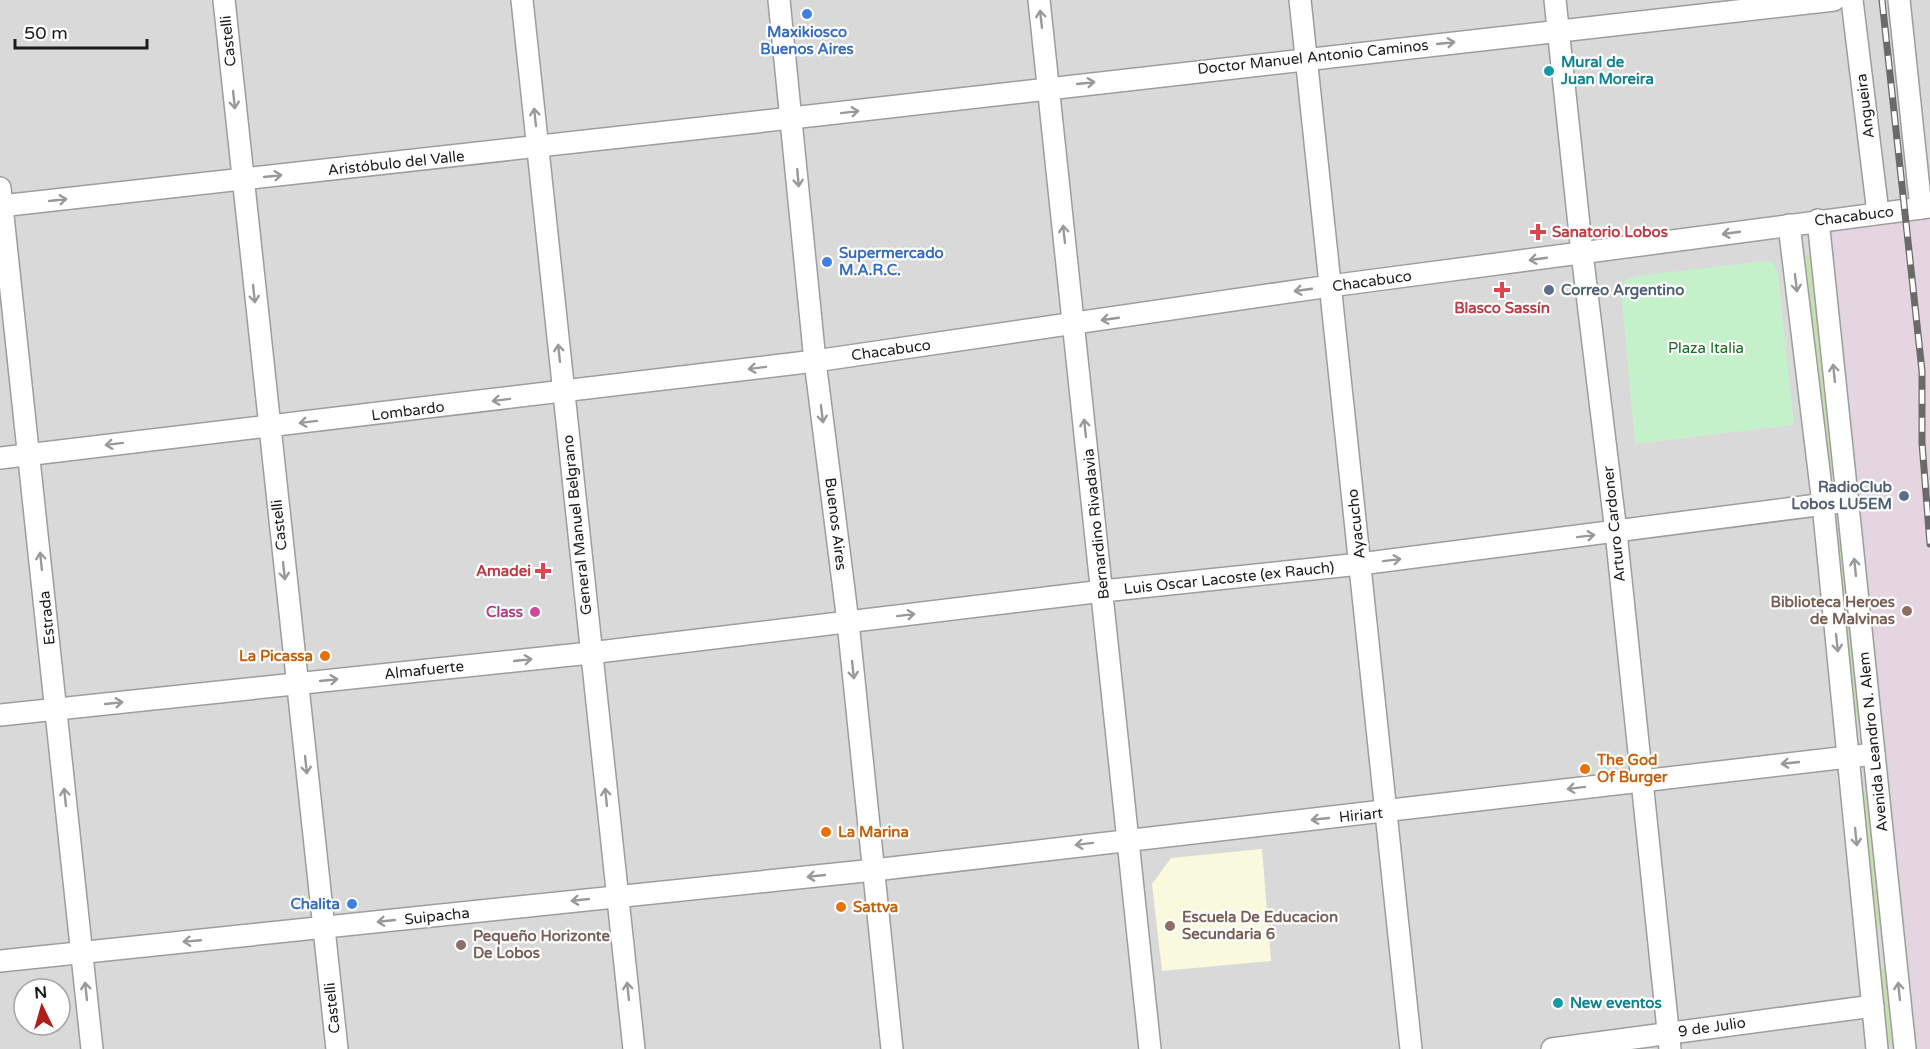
<svg xmlns="http://www.w3.org/2000/svg" width="1930" height="1049" font-family="'Varela Round',sans-serif">
<rect width="100%" height="100%" fill="#ece9e2"/>
<path fill="#d9d9d9" fill-rule="evenodd" d="M0,0H1930V1049H0ZM24,989H60V1025H24Z"/>
<path fill="#e4d5e1" d="M1930,216V1049H1919L1832,229Z"/>
<path fill="#f9fadd" d="M1262,849L1271,961L1162,971L1152,884L1171,858Z"/>
<g fill="#c5e0ae">
<path d="M1807,254L1811,257L1836,471L1832,475L1829,474L1803,258Z"/>
<path d="M1839,539H1842L1862,720L1859,721L1855,717L1836,542Z"/>
<path d="M1866,790L1868,791L1882,923L1878,927L1875,924L1862,794Z"/>
<path d="M1882,968L1886,971L1894,1042L1890,1046L1886,1043L1879,972Z"/>
</g>
<path fill="#c4f1c9" d="M1765,261L1774,263L1778,275L1794,425L1635,444L1621,290L1626,280L1637,276Z"/>
<g fill="none" stroke-linecap="round" stroke-linejoin="round">
<g stroke="#9d9d9d" stroke-width="24">
<g id="minor">
<path d="M224,0L337,1049"/>
<path d="M522,0L634,1049"/>
<path d="M779,0L815,361L848,622L892,1049"/>
<path d="M1039,0L1150,1049"/>
<path d="M1300,0L1411,1049"/>
<path d="M1555,0L1582,253L1616,532L1670,1049"/>
<path d="M1852,0L1878,213"/>
<path d="M1899,0L1921,208"/>
<path d="M0,188L92,1049"/>
<path d="M0,206C612,141 1222,67 1834,0"/>
<path d="M1818,220L1905,1049"/>
<path d="M1789,225L1823,504L1877,1049"/>
<path d="M0,458L815,361L1330,286L1930,207"/>
<path d="M0,715L590,653L1103,591L1360,564L1848,501"/>
<path d="M0,961L874,870L1874,754"/>
<path d="M1552,1049L1873,1006"/>
</g>
</g>
<use href="#minor" stroke="#fff" stroke-width="21"/>
<g stroke="#6a6a6a" stroke-width="7">
<path id="rail" d="M1882,0L1922,371V443L1930,544"/>
</g>
<use href="#rail" stroke="#fff" stroke-width="4.5" stroke-dasharray="14" stroke-linecap="butt"/>
</g>
<defs><path id="oneway-shaft" d="M-6 0H5M1.5-3L5.5 0L1.5 3" fill="none" stroke-width="1.6" stroke-linecap="round" stroke-linejoin="round" transform="scale(1.5)"/></defs>
<g stroke="#999">
<use href="#oneway-shaft" transform="translate(1041 19) rotate(-96)"/>
<use href="#oneway-shaft" transform="translate(1446 43) rotate(-6)"/>
<use href="#oneway-shaft" transform="translate(1086 83) rotate(-6)"/>
<use href="#oneway-shaft" transform="translate(234 100) rotate(84)"/>
<use href="#oneway-shaft" transform="translate(850 112) rotate(-7)"/>
<use href="#oneway-shaft" transform="translate(535 117) rotate(-96)"/>
<use href="#oneway-shaft" transform="translate(273 176) rotate(-6)"/>
<use href="#oneway-shaft" transform="translate(798 178) rotate(85)"/>
<use href="#oneway-shaft" transform="translate(58 200) rotate(-6)"/>
<use href="#oneway-shaft" transform="translate(1731 233) rotate(172)"/>
<use href="#oneway-shaft" transform="translate(1064 234) rotate(-96)"/>
<use href="#oneway-shaft" transform="translate(1538 259) rotate(172)"/>
<use href="#oneway-shaft" transform="translate(1796 283) rotate(83)"/>
<use href="#oneway-shaft" transform="translate(1303 290) rotate(172)"/>
<use href="#oneway-shaft" transform="translate(254 294) rotate(84)"/>
<use href="#oneway-shaft" transform="translate(1110 319) rotate(172)"/>
<use href="#oneway-shaft" transform="translate(559 353) rotate(-96)"/>
<use href="#oneway-shaft" transform="translate(757 368) rotate(173)"/>
<use href="#oneway-shaft" transform="translate(1834 373) rotate(-96)"/>
<use href="#oneway-shaft" transform="translate(501 400) rotate(173)"/>
<use href="#oneway-shaft" transform="translate(822 414) rotate(83)"/>
<use href="#oneway-shaft" transform="translate(308 422) rotate(173)"/>
<use href="#oneway-shaft" transform="translate(1085 428) rotate(-96)"/>
<use href="#oneway-shaft" transform="translate(114 444) rotate(173)"/>
<use href="#oneway-shaft" transform="translate(1586 536) rotate(-7)"/>
<use href="#oneway-shaft" transform="translate(1392 560) rotate(-7)"/>
<use href="#oneway-shaft" transform="translate(41 561) rotate(-96)"/>
<use href="#oneway-shaft" transform="translate(1855 567) rotate(-96)"/>
<use href="#oneway-shaft" transform="translate(284 571) rotate(84)"/>
<use href="#oneway-shaft" transform="translate(906 615) rotate(-7)"/>
<use href="#oneway-shaft" transform="translate(1837 643) rotate(84)"/>
<use href="#oneway-shaft" transform="translate(523 660) rotate(-6)"/>
<use href="#oneway-shaft" transform="translate(853 670) rotate(84)"/>
<use href="#oneway-shaft" transform="translate(329 680) rotate(-6)"/>
<use href="#oneway-shaft" transform="translate(114 703) rotate(-6)"/>
<use href="#oneway-shaft" transform="translate(1790 763) rotate(174)"/>
<use href="#oneway-shaft" transform="translate(306 765) rotate(84)"/>
<use href="#oneway-shaft" transform="translate(1576 788) rotate(173)"/>
<use href="#oneway-shaft" transform="translate(65 797) rotate(-96)"/>
<use href="#oneway-shaft" transform="translate(606 797) rotate(-96)"/>
<use href="#oneway-shaft" transform="translate(1320 819) rotate(174)"/>
<use href="#oneway-shaft" transform="translate(1856 837) rotate(84)"/>
<use href="#oneway-shaft" transform="translate(1084 844) rotate(173)"/>
<use href="#oneway-shaft" transform="translate(816 876) rotate(174)"/>
<use href="#oneway-shaft" transform="translate(580 900) rotate(174)"/>
<use href="#oneway-shaft" transform="translate(386 921) rotate(174)"/>
<use href="#oneway-shaft" transform="translate(192 941) rotate(175)"/>
<use href="#oneway-shaft" transform="translate(86 991) rotate(-96)"/>
<use href="#oneway-shaft" transform="translate(628 991) rotate(-96)"/>
<use href="#oneway-shaft" transform="translate(1899 991) rotate(-96)"/>
</g>
<g fill="#3f7fe0" stroke="#fff" stroke-width="2">
<circle cx="807" cy="14" r="6"/>
<circle cx="827" cy="262" r="6"/>
<circle cx="352" cy="904" r="6"/>
</g>
<g fill="#0f9aa8" stroke="#fff" stroke-width="2">
<circle cx="1549" cy="71" r="6"/>
<circle cx="1558" cy="1003" r="6"/>
</g>
<g fill="#e0444e" stroke="#fff" stroke-width="2">
<path d="M1535 223h6v6h6v6h-6v6h-6v-6h-6v-6h6z"/>
<path d="M1499 281h6v6h6v6h-6v6h-6v-6h-6v-6h6z"/>
<path d="M540 562h6v6h6v6h-6v6h-6v-6h-6v-6h6z"/>
</g>
<g fill="#5c6f8a" stroke="#fff" stroke-width="2">
<circle cx="1549" cy="290" r="6"/>
<circle cx="1904" cy="496" r="6"/>
</g>
<g fill="#8d6e63" stroke="#fff" stroke-width="2">
<circle cx="1907" cy="611" r="6"/>
<circle cx="1170" cy="926" r="6"/>
<circle cx="461" cy="945" r="6"/>
</g>
<circle fill="#d1479c" stroke="#fff" stroke-width="2" cx="535" cy="612" r="6"/>
<g fill="#e8710a" stroke="#fff" stroke-width="2">
<circle cx="325" cy="656" r="6"/>
<circle cx="1585" cy="769" r="6"/>
<circle cx="826" cy="832" r="6"/>
<circle cx="841" cy="907" r="6"/>
</g>
<g text-anchor="middle" dominant-baseline="central" stroke-width="4.5" stroke-linejoin="round" paint-order="stroke">
<g font-size="15" font-weight="bold" fill="#366cbe" stroke="#fff">
<text x="807" y="32">Maxikiosco<tspan x="807" dy="17">Buenos Aires</tspan></text>
<text x="839" y="253" text-anchor="start">Supermercado<tspan x="839" dy="17">M.A.R.C.</tspan></text>
<text x="340" y="904" text-anchor="end">Chalita</text>
</g>
<g font-size="15" fill="#1c1c1c" stroke="#fff">
<text transform="translate(228 41) rotate(-96)">Castelli</text>
<text transform="translate(1313 57) rotate(-6)">Doctor Manuel Antonio Caminos</text>
<text transform="translate(1865 106) rotate(-97)">Angueira</text>
<text transform="translate(396 163) rotate(-6)">Aristóbulo del Valle</text>
<text transform="translate(1854 216) rotate(-7)">Chacabuco</text>
<text transform="translate(1372 281) rotate(-8)">Chacabuco</text>
<text transform="translate(891 350) rotate(-8)">Chacabuco</text>
<text transform="translate(408 411) rotate(-7)">Lombardo</text>
<text transform="translate(836 524) rotate(83)">Buenos Aires</text>
<text transform="translate(1096 524) rotate(-96)">Bernardino Rivadavia</text>
<text transform="translate(1356 524) rotate(-96)">Ayacucho</text>
<text transform="translate(1614 524) rotate(-96)">Arturo Cardoner</text>
<text transform="translate(279 525) rotate(-96)">Castelli</text>
<text transform="translate(577 525) rotate(-96)">General Manuel Belgrano</text>
<text transform="translate(1229 578) rotate(-6)">Luis Oscar Lacoste (ex Rauch)</text>
<text transform="translate(47 618) rotate(-96)">Estrada</text>
<text transform="translate(424 670) rotate(-6)">Almafuerte</text>
<text transform="translate(1873 742) rotate(-96)">Avenida Leandro N. Alem</text>
<text transform="translate(1361 815) rotate(-6)">Hiriart</text>
<text transform="translate(437 916) rotate(-6)">Suipacha</text>
<text transform="translate(332 1008) rotate(-96)">Castelli</text>
<text transform="translate(1712 1027) rotate(-8)">9 de Julio</text>
</g>
<g font-size="15" font-weight="bold" fill="#0d838f" stroke="#fff" text-anchor="start">
<text x="1561" y="62">Mural de<tspan x="1561" dy="17">Juan Moreira</tspan></text>
<text x="1570" y="1003">New eventos</text>
</g>
<g font-size="15" font-weight="bold" fill="#be3a42" stroke="#fff" text-anchor="start">
<text x="1552" y="232">Sanatorio Lobos</text>
<text x="1502" y="308" text-anchor="middle">Blasco Sassín</text>
<text x="531" y="571" text-anchor="end">Amadei</text>
</g>
<g font-size="15" font-weight="bold" fill="#4e5e75" stroke="#fff" text-anchor="start">
<text x="1561" y="290">Correo Argentino</text>
<text x="1892" y="487" text-anchor="end">RadioClub<tspan x="1892" dy="17">Lobos LU5EM</tspan></text>
</g>
<g font-size="15" fill="#186b22" stroke="#fff">
<text x="1706" y="348">Plaza Italia</text>
</g>
<g font-size="15" font-weight="bold" fill="#785e54" stroke="#fff" text-anchor="start">
<text x="1895" y="602" text-anchor="end">Biblioteca Heroes<tspan x="1895" dy="17">de Malvinas</tspan></text>
<text x="1182" y="917">Escuela De Educacion<tspan x="1182" dy="17">Secundaria 6</tspan></text>
<text x="473" y="936">Pequeño Horizonte<tspan x="473" dy="17">De Lobos</tspan></text>
</g>
<g font-size="15" font-weight="bold" fill="#b23c85" stroke="#fff" text-anchor="end">
<text x="523" y="612">Class</text>
</g>
<g font-size="15" font-weight="bold" fill="#c56008" stroke="#fff" text-anchor="start">
<text x="313" y="656" text-anchor="end">La Picassa</text>
<text x="1597" y="760">The God<tspan x="1597" dy="17">Of Burger</tspan></text>
<text x="838" y="832">La Marina</text>
<text x="853" y="907">Sattva</text>
</g>
</g>
<g transform="translate(42 1007) rotate(355)"><circle r="28" fill="#ffffff" stroke="#a4a4a4" stroke-width="1.5"/>
<path d="M0-4.5L10 22L0 15L-10 22Z" fill="#af1e18"/>
<text y="-9" font-size="16" font-weight="bold" text-anchor="middle" fill="#1c1c1c">N</text>
</g>
<path d="M15 39v9h132v-9" fill="none" stroke="#1c1c1c" stroke-width="3"/>
<text x="24" y="39" font-size="18" fill="#1c1c1c" stroke="#ffffff" stroke-width="4.5" paint-order="stroke">50 m</text>
</svg>
